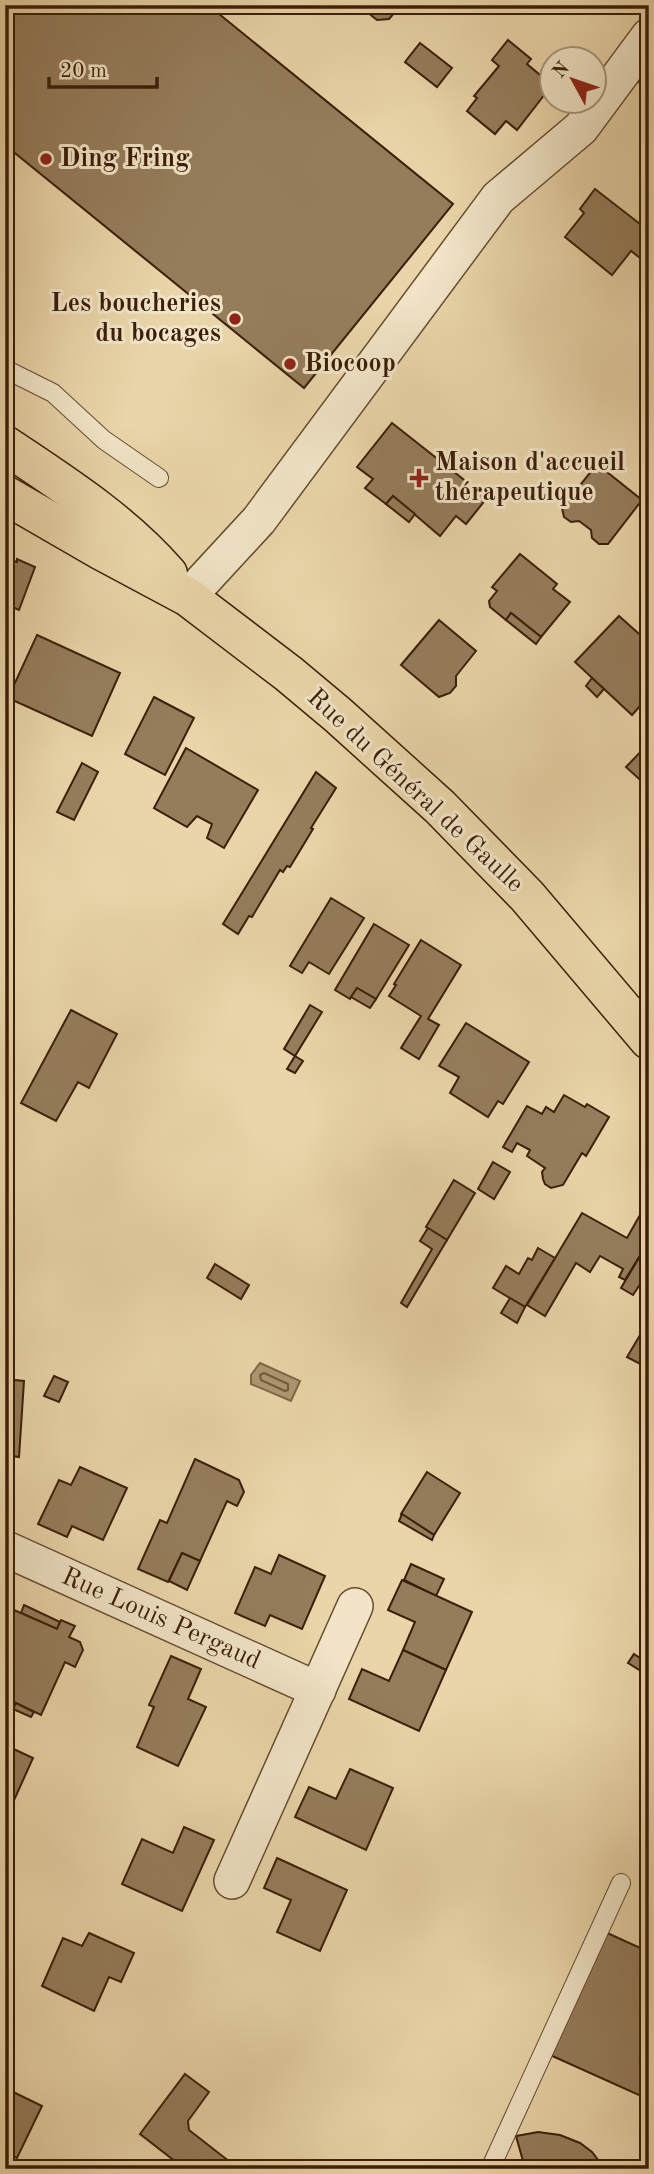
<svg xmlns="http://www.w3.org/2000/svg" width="654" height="2174" font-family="'Old Standard TT',serif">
<rect width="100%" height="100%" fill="#e9d5a9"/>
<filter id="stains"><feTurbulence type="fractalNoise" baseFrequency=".00286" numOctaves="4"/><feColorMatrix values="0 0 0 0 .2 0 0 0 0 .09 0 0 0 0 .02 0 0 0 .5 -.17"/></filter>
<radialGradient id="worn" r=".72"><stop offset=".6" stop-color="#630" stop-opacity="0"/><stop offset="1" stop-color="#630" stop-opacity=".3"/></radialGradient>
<path fill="#ae9772" stroke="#806748" stroke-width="2" d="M260,1363L300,1381L291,1401L251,1384V1375Z"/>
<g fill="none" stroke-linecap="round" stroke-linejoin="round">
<path stroke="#745a3d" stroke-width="2" d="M264,1373L288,1384V1390L285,1391L261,1380L260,1375Z"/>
</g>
<g fill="#957d5c" stroke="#3b1e08" stroke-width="2">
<path d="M20,5H208L453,204L304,388L5,145V23Z"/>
<path d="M326,5H401L389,19L377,20L362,8L359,10L327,14Z"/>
<path d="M508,40L531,59L527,64L552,85L517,130L506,121L495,134L467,111L477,98L474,96L499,66L492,60Z"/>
<path d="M420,43L452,68L437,87L405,62Z"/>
<path d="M649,65V90L636,80Z"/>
<path d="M595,189L649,231V265L631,251L612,275L565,237L584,213L580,209Z"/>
<path d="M392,423L487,498L466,524L456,516L440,536L393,496L386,504L365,488L373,479L357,467Z"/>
<path d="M597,464L642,500L608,544H599L592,538L591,530L579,521L571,522L564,517L562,508Z"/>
<path d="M393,496L415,514L409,522L386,504Z"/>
<path d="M520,554L557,584L553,589L570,602L541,637L511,613L506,620L490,607L489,601L497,591L492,587Z"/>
<path d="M6,558L17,562V559L35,567L19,610L5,604Z"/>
<path d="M511,613L541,637L536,644L506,620Z"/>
<path d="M619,616L647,641L649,638V696L632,715L575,662Z"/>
<path d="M439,620L476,651L456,676V686L450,693L439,697L401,665Z"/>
<path d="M37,635L120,673L92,736L8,698Z"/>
<path d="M592,678L604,689L597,697L586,686Z"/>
<path d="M154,697L194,718L165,775L125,754Z"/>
<path d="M649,743V788L626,767Z"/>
<path d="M186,748L258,790L224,848L207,838L212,824L197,816L187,827L154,808Z"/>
<path d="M82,763L98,772L74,820L57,812Z"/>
<path d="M316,772L336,788L311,828L313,829L290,867L287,866L283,872L280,870L252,917L249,916L238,934L223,924Z"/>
<path d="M331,898L364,918L329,974L309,962L302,973L290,966Z"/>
<path d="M374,924L409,945L376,999L357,988L350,999L335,990Z"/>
<path d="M421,940L461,965L428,1019L439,1025L419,1059L401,1048L421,1016L389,996L396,985L394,984Z"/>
<path d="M357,988L376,999L370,1008L351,997Z"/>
<path d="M310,1005L322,1012L295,1056L284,1049Z"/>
<path d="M71,1010L117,1034L89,1088L78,1082L56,1121L21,1103Z"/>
<path d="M466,1023L529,1062L503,1104L498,1101L488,1117L450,1093L459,1077L439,1066Z"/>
<path d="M295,1056L303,1061L295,1073L287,1069Z"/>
<path d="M564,1095L585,1107L587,1104L609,1117L586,1156L582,1153L563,1185L551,1188L545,1184L543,1179L542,1172L545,1168L527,1156L530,1150L517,1143L512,1152L503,1147L527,1106L542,1114L546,1107L554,1112Z"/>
<path d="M493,1162L510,1172L494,1199L478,1189Z"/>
<path d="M454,1180L475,1193L447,1240L426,1227Z"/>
<path d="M645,1206L649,1208V1241L625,1280L619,1277L623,1269L600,1256L590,1272L576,1263L545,1316L527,1305L582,1213L627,1238Z"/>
<path d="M428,1228L447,1240L407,1307L401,1303L432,1249L420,1241Z"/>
<path d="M649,1241V1271L633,1295L621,1288Z"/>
<path d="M538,1248L555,1258L525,1307L493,1288L506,1266L519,1274L528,1258L532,1260Z"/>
<path d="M215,1264L249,1285L241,1299L207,1278Z"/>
<path d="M510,1298L525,1307L517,1323L501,1313Z"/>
<path d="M649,1320V1358L644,1366L627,1357Z"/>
<path d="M54,1376L68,1382L59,1402L44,1396Z"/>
<path d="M5,1379L24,1381L19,1457L5,1455Z"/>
<path d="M195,1459L239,1480L244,1492L237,1506L227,1501L200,1561L182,1553L168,1582L138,1569L160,1520L167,1523Z"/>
<path d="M80,1467L127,1488L103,1540L72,1526L67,1537L38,1524L59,1480L71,1485Z"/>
<path d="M427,1472L460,1493L434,1535L401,1514Z"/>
<path d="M402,1514L434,1535L432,1540L399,1521Z"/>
<path d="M182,1553L200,1561L187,1590L169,1581Z"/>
<path d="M279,1555L325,1576L302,1629L270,1615L265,1626L235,1613L255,1567L271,1574Z"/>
<path d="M411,1564L444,1579L436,1596L404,1580Z"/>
<path d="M402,1580L472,1612L446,1670L403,1650L415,1622L388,1610Z"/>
<path d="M24,1605L60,1622L57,1629L21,1613Z"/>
<path d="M14,1610L57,1629L61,1620L75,1626L69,1637L80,1642L83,1650L75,1667L65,1662L41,1715L5,1698V1630Z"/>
<path d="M403,1650L446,1670L419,1731L349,1699L362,1669L389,1681Z"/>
<path d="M634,1654L649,1664V1676L628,1663Z"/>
<path d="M171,1656L201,1669L188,1699L206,1707L178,1766L137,1747L154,1707L149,1705Z"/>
<path d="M16,1703L34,1712L31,1717L13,1709Z"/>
<path d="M5,1745L33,1758L6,1818H5Z"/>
<path d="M350,1769L393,1788L366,1850L295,1817L309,1787L336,1799Z"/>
<path d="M184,1827L214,1840L182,1911L122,1884L142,1839L173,1853Z"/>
<path d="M277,1858L347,1890L320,1951L277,1932L291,1900L264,1888Z"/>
<path d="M605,1932L649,1952V2079L641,2096L550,2055Z"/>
<path d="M89,1933L134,1953L121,1982L109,1977L94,2011L42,1986L63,1938L82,1946Z"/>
<path d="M185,2074L209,2092L188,2121L189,2130L239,2169H185L140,2134Z"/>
<path d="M5,2088L42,2106L17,2158L5,2152Z"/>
<path d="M538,2132L560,2135L580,2143L592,2152L605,2169H516L523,2161L516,2136Z"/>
</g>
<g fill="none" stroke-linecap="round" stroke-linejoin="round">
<g stroke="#664c30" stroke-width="20">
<g id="lane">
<path d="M5,369L53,393L104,440L159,478"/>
<path d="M490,2169L621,1883"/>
</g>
</g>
<g stroke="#664c30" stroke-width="38">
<g id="street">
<path d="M188,597L259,520L498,198L581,128L649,36"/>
<path d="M5,1552L6,1549L318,1690"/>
<path d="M232,1881L355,1606"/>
</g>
</g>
<g stroke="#3b1e08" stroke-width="41">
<g id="primary">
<path d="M5,445C63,484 122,521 168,574"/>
<path d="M5,495L102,551L188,597L289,674L338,715L440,807L527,896L649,1040"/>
</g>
</g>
<use href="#lane" stroke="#f1e4c7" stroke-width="18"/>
<use href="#street" stroke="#f1e4c7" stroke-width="35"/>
<use href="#primary" stroke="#e9d5a9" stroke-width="38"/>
</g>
<g fill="#8f2418" stroke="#f1e4c7" stroke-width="2.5">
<circle cx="46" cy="159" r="7"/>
<circle cx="235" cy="319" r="7"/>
<circle cx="290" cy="364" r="7"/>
<path d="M415.5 467.5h7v7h7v7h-7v7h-7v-7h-7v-7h7z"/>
</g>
<g text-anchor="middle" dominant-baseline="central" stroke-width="6" stroke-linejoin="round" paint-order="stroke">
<g font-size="26" font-weight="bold" fill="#3b1e08" stroke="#f1e4c7" text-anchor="start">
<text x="60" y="159">Ding Fring</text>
<text x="221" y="304" text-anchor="end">Les boucheries<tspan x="221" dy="30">du bocages</tspan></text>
<text x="304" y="364">Biocoop</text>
<text x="435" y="463">Maison d'accueil<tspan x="435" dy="30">thérapeutique</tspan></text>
</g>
<g font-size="26" fill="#3b1e08" stroke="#f1e4c7">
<text transform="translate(415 791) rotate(43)">Rue du Général de Gaulle</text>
<text transform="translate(161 1619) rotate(24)">Rue Louis Pergaud</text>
</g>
</g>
<rect width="654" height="2174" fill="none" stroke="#e9d5a9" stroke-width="28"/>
<rect x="7" y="7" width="640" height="2160" fill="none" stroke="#3b1e08" stroke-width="3.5"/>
<rect x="14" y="14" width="626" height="2146" fill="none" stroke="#3b1e08" stroke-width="2"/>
<g transform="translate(573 80) rotate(310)"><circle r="33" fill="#f1e4c7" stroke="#a8957b" stroke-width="2"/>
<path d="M0-5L12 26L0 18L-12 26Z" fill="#8f2418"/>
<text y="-10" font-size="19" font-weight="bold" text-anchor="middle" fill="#3b1e08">N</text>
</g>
<path d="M49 77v10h108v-10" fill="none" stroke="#3b1e08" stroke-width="3.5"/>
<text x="60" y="77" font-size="21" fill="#3b1e08" stroke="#f1e4c7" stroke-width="5" paint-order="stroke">20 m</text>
<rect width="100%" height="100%" filter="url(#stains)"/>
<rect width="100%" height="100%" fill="url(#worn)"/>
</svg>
